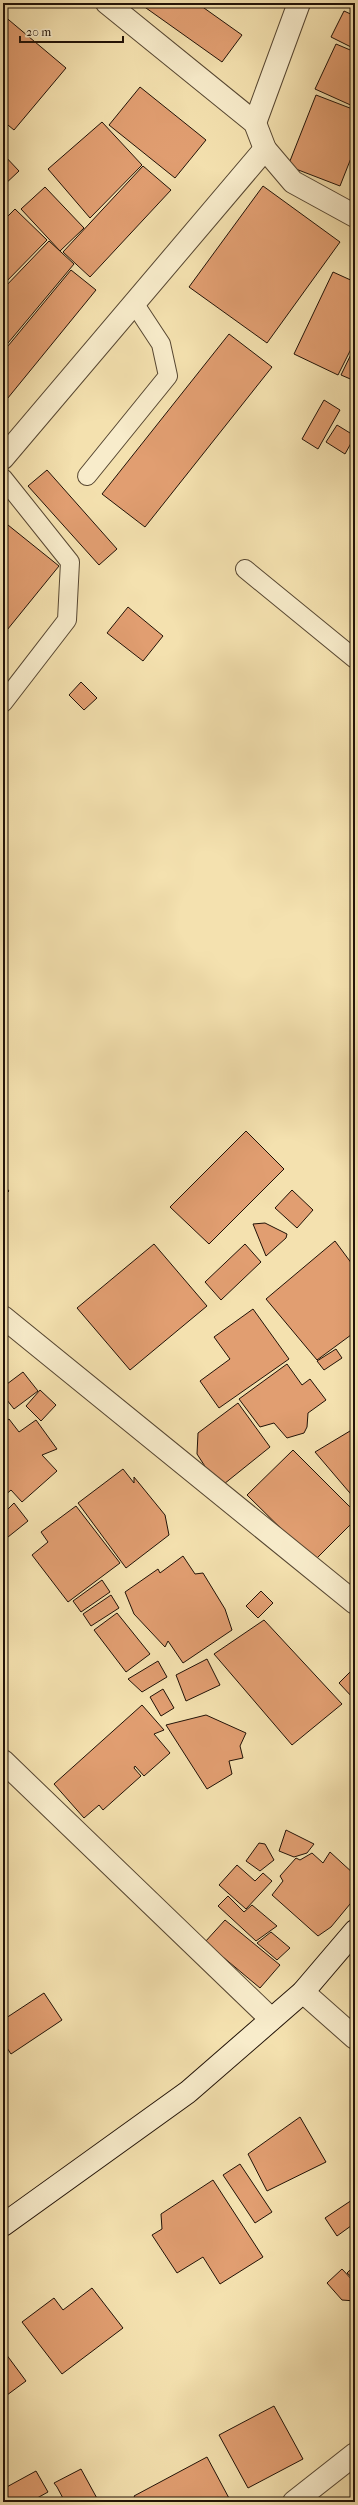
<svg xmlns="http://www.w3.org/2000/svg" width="358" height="2505" font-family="'IM FELL French Canon',serif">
<rect width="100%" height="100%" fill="#f4e1af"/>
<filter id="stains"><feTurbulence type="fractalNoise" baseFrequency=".005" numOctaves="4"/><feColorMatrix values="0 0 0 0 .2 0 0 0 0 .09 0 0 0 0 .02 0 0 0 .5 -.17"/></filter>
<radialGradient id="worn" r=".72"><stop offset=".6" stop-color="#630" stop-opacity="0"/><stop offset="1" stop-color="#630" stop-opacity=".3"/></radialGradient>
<g fill="#e19e71" stroke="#211207">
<path d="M139,3H197L242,35L222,62Z"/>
<path d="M344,11L355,16V49L331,37Z"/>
<path d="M3,15L66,68L14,130L3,121Z"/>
<path d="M336,44L355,52V107L315,89Z"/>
<path d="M140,87L206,140L175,178L109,125Z"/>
<path d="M316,95L355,110V148L340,186L288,166Z"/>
<path d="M102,122L142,165L90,218L48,169Z"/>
<path d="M3,154L19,171L3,186Z"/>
<path d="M143,166L171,190L90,277L63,252Z"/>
<path d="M355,185V203L350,201Z"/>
<path d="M263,186L340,242L267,343L189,287Z"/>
<path d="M45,187L84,228L60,251L21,209Z"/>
<path d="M15,209L47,240L3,285V221Z"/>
<path d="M49,241L74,264L3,349V289Z"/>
<path d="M71,270L96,290L3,404V352Z"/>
<path d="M333,272L355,282V341L338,375L294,354Z"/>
<path d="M229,334L272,367L145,527L102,494Z"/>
<path d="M355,346V381L341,375Z"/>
<path d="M324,400L340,410L318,449L302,439Z"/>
<path d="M337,425L355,436L345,454L326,442Z"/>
<path d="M47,470L117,549L99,565L28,486Z"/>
<path d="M3,521L59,566L3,635Z"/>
<path d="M128,607L163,636L143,661L107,633Z"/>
<path d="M81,682L97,698L84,710L69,695Z"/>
<path d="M246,1131L284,1169L209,1244L170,1207Z"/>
<path d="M3,1184L9,1191L3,1197Z"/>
<path d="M292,1190L313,1210L297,1228L275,1208Z"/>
<path d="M265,1223L287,1234L286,1238L266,1256L253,1224Z"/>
<path d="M335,1241L355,1268V1332L317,1360L266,1299Z"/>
<path d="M154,1244L207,1306L130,1370L77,1308Z"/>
<path d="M245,1244L261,1262L221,1300L205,1282Z"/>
<path d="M253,1309L289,1359L219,1408L200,1381L230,1359L214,1337Z"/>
<path d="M336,1349L342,1358L324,1370L317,1361Z"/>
<path d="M287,1364L302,1385L310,1379L326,1400L308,1413L307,1427L304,1433L287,1438L274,1423L260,1427L239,1399Z"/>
<path d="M23,1372L38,1391L14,1409L3,1395V1387Z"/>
<path d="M40,1390L56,1405L41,1421L26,1406Z"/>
<path d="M238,1403L270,1447L219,1488L197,1454L198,1433Z"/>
<path d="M9,1419L19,1432L36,1420L57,1449L42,1455L57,1471L22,1502L11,1490L3,1497V1423Z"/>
<path d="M355,1428V1499L315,1452Z"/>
<path d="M293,1450L355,1512V1520L314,1561L247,1495Z"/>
<path d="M123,1469L134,1483V1477L165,1515L169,1535L126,1568L78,1503Z"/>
<path d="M14,1503L28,1521L3,1541V1514Z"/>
<path d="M76,1506L120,1563L68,1602L32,1555L48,1542L41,1532Z"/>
<path d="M183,1556L195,1574L203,1573L225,1609L232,1630L183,1663L168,1641L165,1647L134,1614L125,1592L158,1569L160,1573Z"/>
<path d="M102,1580L110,1592L81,1612L73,1601Z"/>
<path d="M261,1591L273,1603L258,1618L246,1606Z"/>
<path d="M111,1595L119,1608L91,1626L83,1614Z"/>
<path d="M117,1613L150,1654L126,1672L94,1630Z"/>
<path d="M264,1620L342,1704L292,1745L214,1654Z"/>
<path d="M207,1659L220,1685L186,1701L176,1675Z"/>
<path d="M158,1661L167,1677L142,1692L128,1679Z"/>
<path d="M355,1667V1698L354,1699L339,1683Z"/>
<path d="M163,1689L174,1708L161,1716L150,1697Z"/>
<path d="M142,1705L164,1730L154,1734L170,1753L144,1776L135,1766L134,1768L141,1776L103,1810L99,1805L84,1818L54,1784Z"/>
<path d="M206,1715L246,1733L240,1746L243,1758L229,1761L232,1774L207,1789L166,1725Z"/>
<path d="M286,1830L314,1844L307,1853L294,1857L279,1851Z"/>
<path d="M259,1843L265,1844L274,1860L260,1871L246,1861Z"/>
<path d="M330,1852L354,1874L350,1877L355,1881V1898L331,1927L318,1936L272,1895L283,1881L280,1876L296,1858L300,1860L312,1853L323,1863Z"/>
<path d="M237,1865L255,1881L263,1873L272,1881L246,1909L219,1885Z"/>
<path d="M228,1896L244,1912L252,1905L277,1926L256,1941L218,1906Z"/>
<path d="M225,1920L280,1965L260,1988L205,1942Z"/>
<path d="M271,1932L290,1948L277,1960L257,1943Z"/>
<path d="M44,1993L62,2020L11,2054L3,2042V2020Z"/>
<path d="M300,2117L326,2162L267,2191L248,2154Z"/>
<path d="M240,2164L272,2212L255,2223L223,2175Z"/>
<path d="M213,2180L263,2257L220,2284L203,2257L177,2273L152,2235L162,2229L161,2214Z"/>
<path d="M355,2198V2223L337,2236L325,2218Z"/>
<path d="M355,2265V2280L347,2273Z"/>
<path d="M342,2269L355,2283V2301L342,2300L327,2283Z"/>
<path d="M92,2288L123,2328L62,2374L22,2322L54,2298L63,2310Z"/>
<path d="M3,2350L26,2381L3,2398Z"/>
<path d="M274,2406L303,2459L248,2488L219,2435Z"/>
<path d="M207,2457L230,2500L226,2502H137L134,2496Z"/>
<path d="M81,2469L99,2502H65L57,2487L54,2483Z"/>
<path d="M36,2471L48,2492L30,2502H3V2489Z"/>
</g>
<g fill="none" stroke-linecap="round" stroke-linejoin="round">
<g stroke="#564631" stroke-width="20">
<g id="service">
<path d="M87,476L168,376L161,344L134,303"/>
<path d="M3,478L70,562L67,620L3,703"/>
<path d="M245,569L355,659"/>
</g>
</g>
<g stroke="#564631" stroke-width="24">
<g id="minor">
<path d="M107,3L255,123L265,149L293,182L355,216"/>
<path d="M255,123L299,3"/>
<path d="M3,458L265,149"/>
<path d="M3,1317L355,1603"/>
<path d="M3,1761L271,2019"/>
<path d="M303,1992L355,2038"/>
<path d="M294,2502L355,2454"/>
</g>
</g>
<g stroke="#211207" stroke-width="24">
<path id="secondary" d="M3,2225L188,2092L303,1992L355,1931"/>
</g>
<use href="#service" stroke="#f8eccb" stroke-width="18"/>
<use href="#minor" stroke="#f8eccb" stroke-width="22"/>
<use href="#secondary" stroke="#f8eccb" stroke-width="22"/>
</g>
<rect width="358" height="2505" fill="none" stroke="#f4e1af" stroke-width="16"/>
<rect x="4" y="4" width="350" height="2497" fill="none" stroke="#211207" stroke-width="2"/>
<rect x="8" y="8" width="342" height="2489" fill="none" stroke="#211207"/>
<path d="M20 36v6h103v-6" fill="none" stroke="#211207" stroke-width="2"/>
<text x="26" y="36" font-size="12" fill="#211207" stroke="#f8eccb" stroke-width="3" paint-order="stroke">20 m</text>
<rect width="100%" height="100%" filter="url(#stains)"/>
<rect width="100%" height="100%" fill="url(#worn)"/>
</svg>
